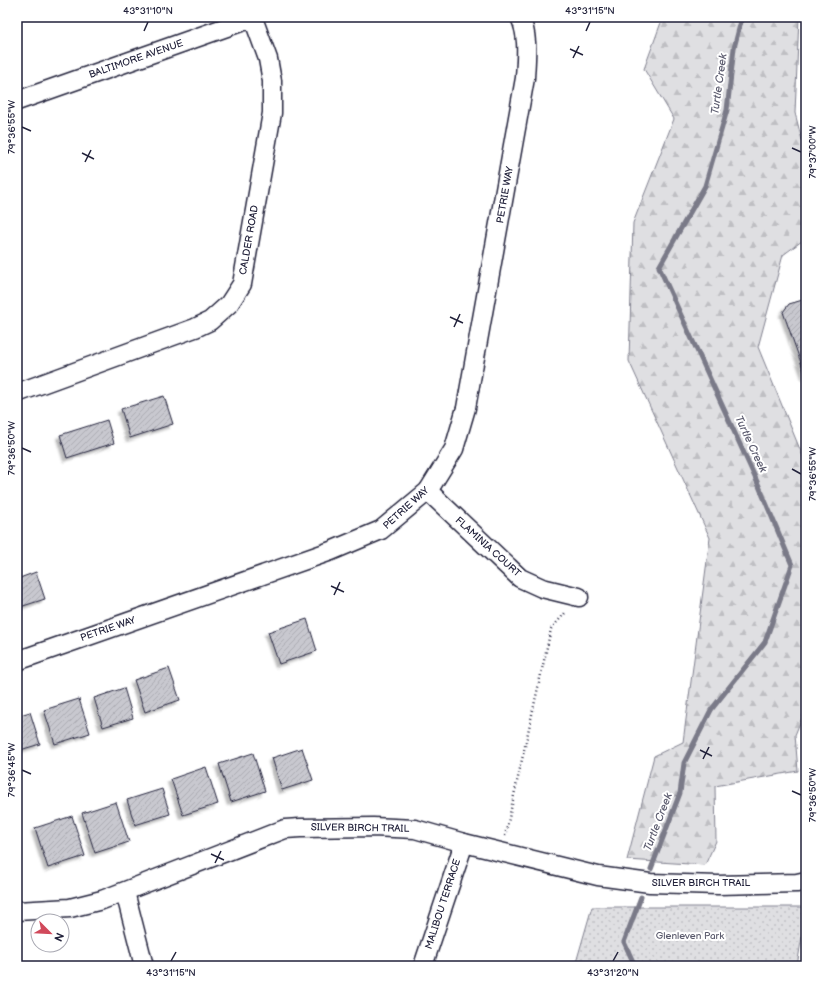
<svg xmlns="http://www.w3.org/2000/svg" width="823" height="983" font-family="'Balsamiq Sans',sans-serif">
<defs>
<pattern id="forest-firs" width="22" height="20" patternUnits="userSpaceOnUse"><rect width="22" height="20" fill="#dfdfe2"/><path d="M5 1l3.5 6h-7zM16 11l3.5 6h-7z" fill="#bfbfc3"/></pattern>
<pattern id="park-dots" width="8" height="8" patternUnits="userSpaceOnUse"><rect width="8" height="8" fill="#dfdfe2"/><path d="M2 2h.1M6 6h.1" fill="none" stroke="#bfbfc3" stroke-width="1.8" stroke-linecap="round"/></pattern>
<pattern id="building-hatch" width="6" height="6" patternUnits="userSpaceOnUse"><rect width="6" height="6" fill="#c8c8cf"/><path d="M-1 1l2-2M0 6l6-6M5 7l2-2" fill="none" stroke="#acacb3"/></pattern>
<filter id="shadow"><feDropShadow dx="-3.5" dy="3.5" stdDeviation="1" flood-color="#0004"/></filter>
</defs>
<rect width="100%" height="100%" fill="#fff"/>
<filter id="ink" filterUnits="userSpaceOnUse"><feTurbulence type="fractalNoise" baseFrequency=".025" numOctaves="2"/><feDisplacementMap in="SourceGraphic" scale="8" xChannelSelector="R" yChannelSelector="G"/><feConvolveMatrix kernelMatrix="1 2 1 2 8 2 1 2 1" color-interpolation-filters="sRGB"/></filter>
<g filter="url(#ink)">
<path fill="url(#forest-firs)" stroke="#80808e" d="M663,17H799L795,113L806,156V238L783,255L758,347L806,464V708L795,735L798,771L715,786L716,841L705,865L627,860L654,756L683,742L710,538L629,361L633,223L674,119L644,69Z"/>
<path fill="url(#park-dots)" stroke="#80808e" d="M592,907H806V912L797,966H575Z"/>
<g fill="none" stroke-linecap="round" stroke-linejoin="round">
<g stroke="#7a7a88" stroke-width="5">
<path d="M651,869L680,793L684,763L711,710L765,642L792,565L759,486L659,267L705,186L727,110L734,48L742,17"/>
<path d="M635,966L624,942L641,897"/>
</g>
</g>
<g fill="url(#building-hatch)" stroke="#22223b" filter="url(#shadow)">
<path d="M806,299V377L783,312L789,304Z"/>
<path d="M164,396L173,424L130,438L121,409Z"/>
<path d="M107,420L114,443L67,458L60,435Z"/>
<path d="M36,572L45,599L17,608V579Z"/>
<path d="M307,619L317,651L279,664L268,632Z"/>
<path d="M169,668L180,700L145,712L134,680Z"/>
<path d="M124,688L133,718L103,727L94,698Z"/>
<path d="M79,699L90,733L55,744L44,710Z"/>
<path d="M30,712L40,744L17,751V716Z"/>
<path d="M302,748L313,780L282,790L272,758Z"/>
<path d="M253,753L265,791L231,802L219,764Z"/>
<path d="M206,767L218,804L183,815L171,779Z"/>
<path d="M162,789L170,814L135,825L127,800Z"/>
<path d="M116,802L129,842L95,853L82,813Z"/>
<path d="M72,816L85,856L48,868L35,828Z"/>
</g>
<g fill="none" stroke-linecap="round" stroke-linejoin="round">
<g stroke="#22223b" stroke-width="21">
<g id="minor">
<path d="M17,101L255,17"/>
<path d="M17,393L195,328L210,321L229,304L242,284L272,113V81L268,59L253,18"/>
<path d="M428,491L520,578L542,588L579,597"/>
<path d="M17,661L331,551L381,530L428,491L454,449L466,408L525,78C526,58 529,36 520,17"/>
<path d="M125,892L144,966"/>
<path d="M17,911L70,908L102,900L285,829L300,828L373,827L415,829L464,843L598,876L650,883L718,885L797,883L806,881"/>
<path d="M423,966L464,843"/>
</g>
</g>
<path stroke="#22223b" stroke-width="2.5" stroke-dasharray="1 3" stroke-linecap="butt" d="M505,836L551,629L566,612"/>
<use href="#minor" stroke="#fff" stroke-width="18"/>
</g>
</g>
<path fill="none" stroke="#22223b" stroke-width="1.5" d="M144,31L148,22M586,31L590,22M570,49L583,55M573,58L579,46M22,127L31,131M792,148L801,152M82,153L94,159M85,162L91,150M450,317L463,323M454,327L460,314M22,448L31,452M792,469L801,474M331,586L344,592M334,595L340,582M700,750L712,756M703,759L709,747M22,770L31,774M792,791L801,795M211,854L224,860M215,863L221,851M171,961L176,952M613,961L618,952"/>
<g text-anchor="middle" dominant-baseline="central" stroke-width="4" stroke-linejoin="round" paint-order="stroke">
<g font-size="10" fill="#22223b" stroke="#fff">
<text transform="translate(136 59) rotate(-19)">BALTIMORE AVENUE</text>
<text transform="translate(505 195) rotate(-80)">PETRIE WAY</text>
<text transform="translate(249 240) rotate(-80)">CALDER ROAD</text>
<text transform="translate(406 508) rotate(-42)">PETRIE WAY</text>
<text transform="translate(488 547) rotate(42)">FLAMINIA COURT</text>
<text transform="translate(108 629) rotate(-19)">PETRIE WAY</text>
<text transform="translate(360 828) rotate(1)">SILVER BIRCH TRAIL</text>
<text x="701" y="883">SILVER BIRCH TRAIL</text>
<text transform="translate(443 904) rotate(-72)">MALIBOU TERRACE</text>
</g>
<g font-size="10" fill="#5b5b6d" stroke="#fff">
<text x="690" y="936">Glenleven Park</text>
</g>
<g font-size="11" font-style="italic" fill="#5c5c6f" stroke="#fff">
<text transform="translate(719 84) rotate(-82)">Turtle Creek</text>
<text transform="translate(751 444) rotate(65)">Turtle Creek</text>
<text transform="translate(658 822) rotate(-69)">Turtle Creek</text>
</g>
</g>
<rect width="823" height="983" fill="none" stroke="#fff" stroke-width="44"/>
<g transform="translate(50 933) rotate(114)"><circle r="19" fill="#ffffff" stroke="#a7a7b1"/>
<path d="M0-3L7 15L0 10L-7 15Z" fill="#d1495b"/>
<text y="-6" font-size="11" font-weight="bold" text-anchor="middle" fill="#22223b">N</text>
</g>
<rect x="22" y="22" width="779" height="939" fill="none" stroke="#22223b" stroke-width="1.5"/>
<g font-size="10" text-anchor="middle" fill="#22223b">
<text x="148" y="14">43°31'10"N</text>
<text x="590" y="14">43°31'15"N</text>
<text transform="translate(11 127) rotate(-90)" y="4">79°36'55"W</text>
<text transform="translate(812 152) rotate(-90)" y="4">79°37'00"W</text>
<text transform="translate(11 448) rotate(-90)" y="4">79°36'50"W</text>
<text transform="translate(812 474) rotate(-90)" y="4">79°36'55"W</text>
<text transform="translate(11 770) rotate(-90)" y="4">79°36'45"W</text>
<text transform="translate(812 795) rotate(-90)" y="4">79°36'50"W</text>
<text x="171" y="976">43°31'15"N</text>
<text x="613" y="976">43°31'20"N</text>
</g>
</svg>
